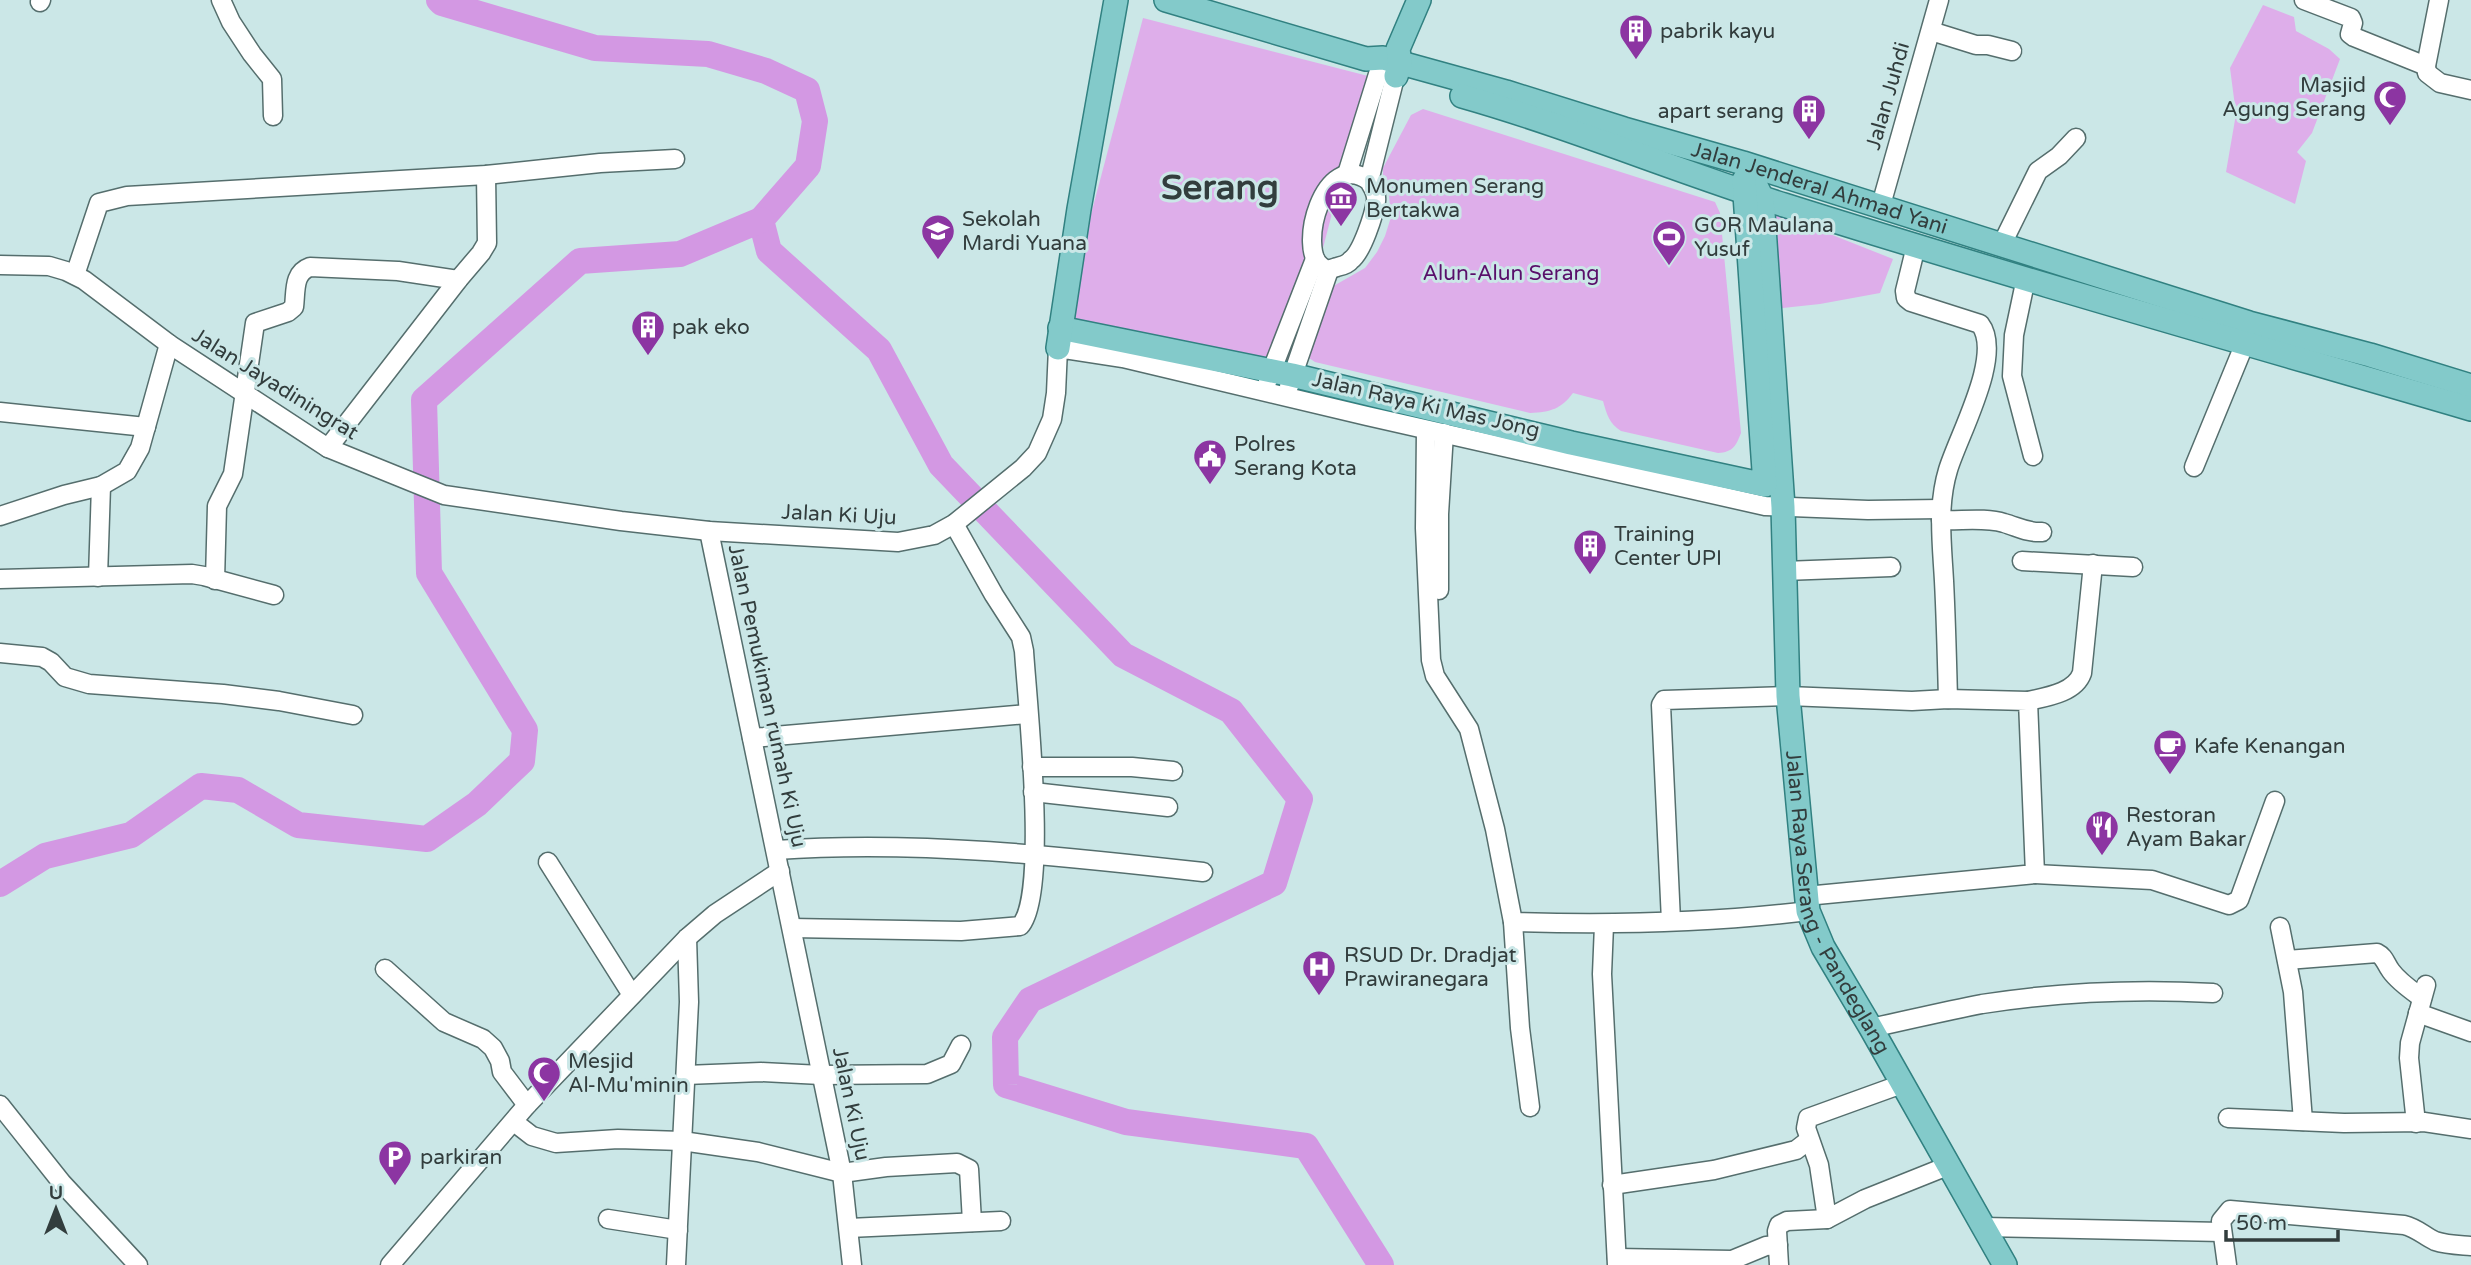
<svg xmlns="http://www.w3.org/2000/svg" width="2471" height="1265" font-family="'Varela Round',sans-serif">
<rect width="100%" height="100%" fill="#cbe7e7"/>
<g fill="#deaeea">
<path d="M2263,5L2294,17L2296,31L2329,49L2340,59L2312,133L2297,152L2306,161L2295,204L2226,172L2236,114L2230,68Z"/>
<path d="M1143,18L1368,76L1284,397L1058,339Z"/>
<path d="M1423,109L1715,202L1720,213L1741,433C1736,446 1733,452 1718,453L1621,431C1609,423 1607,415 1603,401L1573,393C1561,409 1551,412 1530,413L1315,362L1309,358L1306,352L1330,288L1365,268L1377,252L1385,236L1391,217L1389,196L1383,177V168L1411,115Z"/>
<path d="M1772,211L1893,259L1880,293L1820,304L1772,309Z"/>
</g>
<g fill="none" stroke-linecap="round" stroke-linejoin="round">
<g stroke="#d398e3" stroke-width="26">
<path d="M439,0L442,3L595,48L708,54L766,71L807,90L815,121L808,166L761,220L769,251L879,350L941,465L1123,655L1231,711L1300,799L1274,883L1030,1000L1005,1037L1006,1085L1126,1122L1306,1146L1381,1265"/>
<path d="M0,884L45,856L131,835L201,786L238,790L298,825L427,839L477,804L522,761L525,730L429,573L424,400L580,261L680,254L761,220"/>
</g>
<g stroke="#556e6d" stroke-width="21">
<g id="minor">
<path d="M221,0L231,22L252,54L272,79L273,116"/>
<path d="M2304,0L2351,18L2353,23L2350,34L2354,37L2426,66"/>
<path d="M2439,0L2426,66L2427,73L2440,83L2471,90"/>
<path d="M40,2L41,0"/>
<path d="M1931,31L1976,45H1988L2012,51"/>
<path d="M1347,174L1379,71"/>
<path d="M1369,181C1324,147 1296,251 1322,267C1327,271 1331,269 1337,267C1342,266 1348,264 1351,260C1362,252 1374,215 1376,201C1377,193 1373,188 1369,181L1395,77"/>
<path d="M1881,205L1939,0"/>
<path d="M2002,244L2038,171L2059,156L2076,138"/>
<path d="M1916,246L1905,291L1906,298L1911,302L1980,324C2004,355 1958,436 1948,470C1937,506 1942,544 1944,581C1946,620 1947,660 1948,699"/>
<path d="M0,265L49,266L66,271L84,280L169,344L328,448L444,495L621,521L709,531L898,542L934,535L954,524L1023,468L1037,453L1052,419L1056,393L1058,348L1123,358L1367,416L1765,506L1868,510L1941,509"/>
<path d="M75,275L99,203L127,196L486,175L600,163L675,159"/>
<path d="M2026,278L2014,335L2012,376L2033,456"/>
<path d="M1268,380L1315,259"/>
<path d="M1289,386L1329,270"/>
<path d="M0,412L146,427"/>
<path d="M1426,430L1425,528L1431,660L1435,676L1469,729L1495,829L1513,922C1611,925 1710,923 1808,911"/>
<path d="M328,448L458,280L481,253L487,243L486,175"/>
<path d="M2194,467L2245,343"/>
<path d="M0,516L64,495L101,486L127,471L140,448L169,344"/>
<path d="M1941,520C1961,521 1985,517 2004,523C2018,527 2028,533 2042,532"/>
<path d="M709,531L842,1173L852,1265"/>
<path d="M2022,561L2133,567"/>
<path d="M1784,571L1891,567"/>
<path d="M98,577L101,486"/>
<path d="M0,579L192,574L204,576L274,595"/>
<path d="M215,580L217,506L233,474L255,323L288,312L294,307C296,291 293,273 310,267L398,271L458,280"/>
<path d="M1439,590V514L1444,433"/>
<path d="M0,653L42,657L51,662L65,677L89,684L223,694L279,701L353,715"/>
<path d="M2028,701C2046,697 2075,693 2082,673L2093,564"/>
<path d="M752,738L1027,714"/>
<path d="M1032,767H1132L1173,771"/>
<path d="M1033,792L1168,807"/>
<path d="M776,850C918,840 1061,856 1203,872"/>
<path d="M548,862L632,995"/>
<path d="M2035,874L2152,880L2229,905L2239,900L2275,801"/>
<path d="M1671,921L1661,705L1664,700L1788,696L1912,701L1948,699L2028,701L2035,874L1806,896"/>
<path d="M1513,922L1520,1028L1530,1107"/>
<path d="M1604,925L1602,974L1617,1265"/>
<path d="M2280,927L2293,992L2303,1121"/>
<path d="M792,928L961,931L1020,926C1049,896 1027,700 1024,651L1021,637L994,595L954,524"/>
<path d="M2287,960L2377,953C2385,957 2385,963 2391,971C2399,982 2411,990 2422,998"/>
<path d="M385,969L444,1022L483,1039L493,1048L500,1061L502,1072L527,1105"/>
<path d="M2418,1013L2471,1032"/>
<path d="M1871,1028C1908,1020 1945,1011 1982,1004C2058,992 2135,989 2213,993"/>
<path d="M686,1075L761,1072L821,1075L927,1074L951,1064L961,1045"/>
<path d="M0,1105L62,1183L138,1265"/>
<path d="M2228,1118L2344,1123L2424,1122L2471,1129"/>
<path d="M514,1122L532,1136L556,1143L618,1139L682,1141L758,1152L842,1173L886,1167L957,1163L969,1169L972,1222"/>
<path d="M2416,1123L2409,1058L2410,1043L2426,985"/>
<path d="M1612,1185L1714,1170L1796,1150L1809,1140"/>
<path d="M608,1219L678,1230"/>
<path d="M1827,1219L1819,1165L1806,1128L1808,1118L1902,1084"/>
<path d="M1982,1227L2222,1232"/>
<path d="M849,1228L1001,1221"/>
<path d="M1617,1258L1732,1260L1766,1246L1778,1245"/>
<path d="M390,1265L527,1105L687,938L715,914L780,871"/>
<path d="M676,1265L689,1002L687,938"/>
<path d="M1779,1265L1777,1231L1779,1225L1787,1221L1827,1219L1865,1199L1950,1165"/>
<path d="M2227,1265L2221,1221L2230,1210L2404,1225C2417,1228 2424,1236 2435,1241C2447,1245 2459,1245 2471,1246"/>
</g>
</g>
<g stroke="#318181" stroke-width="26">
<g id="major">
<path id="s1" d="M1166,0L1366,59L1383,58L1506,92L1624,129L1743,163L2249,323L2370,355L2471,386"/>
<path d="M1396,76L1400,64L1398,49L1419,0"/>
<path d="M1462,96C1571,127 1676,171 1784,205C2012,277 2242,342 2471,409"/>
<path id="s2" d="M1756,186L1762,198L1783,507L1788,696L1808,911L1823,947L1871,1028L2005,1265"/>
<path d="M1060,328L1292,375L1571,443L1765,485L1744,180"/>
<path d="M1058,348L1079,209L1116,0"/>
</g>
</g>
<use href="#minor" stroke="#fff" stroke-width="18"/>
<use href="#major" stroke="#83caca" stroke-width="23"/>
</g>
<defs>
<g id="building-pin" transform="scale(1.75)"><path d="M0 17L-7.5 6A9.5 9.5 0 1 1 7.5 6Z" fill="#8c35a2" stroke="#cbe7e7"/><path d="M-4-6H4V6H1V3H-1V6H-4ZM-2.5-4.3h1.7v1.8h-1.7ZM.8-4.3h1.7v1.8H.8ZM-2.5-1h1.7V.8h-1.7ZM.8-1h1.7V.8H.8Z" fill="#fff"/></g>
<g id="mosque-pin" transform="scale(1.75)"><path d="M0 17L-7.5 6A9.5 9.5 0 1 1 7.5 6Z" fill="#8c35a2" stroke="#cbe7e7"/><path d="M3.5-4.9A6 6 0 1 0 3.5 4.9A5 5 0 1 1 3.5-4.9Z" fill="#fff"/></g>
<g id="museum-pin" transform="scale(1.75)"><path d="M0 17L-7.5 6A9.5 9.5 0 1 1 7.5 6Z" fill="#8c35a2" stroke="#cbe7e7"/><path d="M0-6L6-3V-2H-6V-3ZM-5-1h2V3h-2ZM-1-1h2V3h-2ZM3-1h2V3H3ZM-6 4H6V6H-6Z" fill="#fff"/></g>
<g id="school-pin" transform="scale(1.75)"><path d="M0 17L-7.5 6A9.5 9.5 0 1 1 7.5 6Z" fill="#8c35a2" stroke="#cbe7e7"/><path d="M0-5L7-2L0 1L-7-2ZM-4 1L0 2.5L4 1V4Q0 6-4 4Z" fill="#fff"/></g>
<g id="stadium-pin" transform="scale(1.75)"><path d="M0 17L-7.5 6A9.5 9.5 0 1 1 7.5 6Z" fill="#8c35a2" stroke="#cbe7e7"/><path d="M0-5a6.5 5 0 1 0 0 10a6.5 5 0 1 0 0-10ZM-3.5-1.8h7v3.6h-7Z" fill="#fff"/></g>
<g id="civic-pin" transform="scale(1.75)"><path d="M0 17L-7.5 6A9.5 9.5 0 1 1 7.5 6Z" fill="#8c35a2" stroke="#cbe7e7"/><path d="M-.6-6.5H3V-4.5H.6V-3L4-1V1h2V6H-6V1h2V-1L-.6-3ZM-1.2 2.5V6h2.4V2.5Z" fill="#fff"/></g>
<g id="cafe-pin" transform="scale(1.75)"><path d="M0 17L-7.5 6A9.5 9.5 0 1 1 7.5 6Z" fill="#8c35a2" stroke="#cbe7e7"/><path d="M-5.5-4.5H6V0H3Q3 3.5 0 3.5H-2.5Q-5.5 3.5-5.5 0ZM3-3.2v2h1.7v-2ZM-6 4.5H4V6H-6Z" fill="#fff"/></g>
<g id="restaurant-pin" transform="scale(1.75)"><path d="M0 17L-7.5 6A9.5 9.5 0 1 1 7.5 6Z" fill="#8c35a2" stroke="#cbe7e7"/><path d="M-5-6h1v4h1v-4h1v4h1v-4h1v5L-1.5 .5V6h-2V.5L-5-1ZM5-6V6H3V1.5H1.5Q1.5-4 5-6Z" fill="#fff"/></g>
<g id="hospital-pin" transform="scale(1.75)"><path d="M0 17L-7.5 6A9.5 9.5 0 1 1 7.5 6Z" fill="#8c35a2" stroke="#cbe7e7"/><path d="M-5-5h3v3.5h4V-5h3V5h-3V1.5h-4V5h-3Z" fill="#fff"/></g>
<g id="parking-pin" transform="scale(1.75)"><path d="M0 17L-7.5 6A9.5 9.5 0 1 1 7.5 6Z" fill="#8c35a2" stroke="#cbe7e7"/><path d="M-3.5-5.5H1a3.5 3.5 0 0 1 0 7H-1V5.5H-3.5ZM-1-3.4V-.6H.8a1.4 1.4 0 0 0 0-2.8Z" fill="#fff"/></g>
</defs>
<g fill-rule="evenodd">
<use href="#building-pin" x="1636" y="31"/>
<use href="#mosque-pin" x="2390" y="97"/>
<use href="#building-pin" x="1809" y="111"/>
<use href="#museum-pin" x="1341" y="198"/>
<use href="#school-pin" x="938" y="231"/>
<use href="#stadium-pin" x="1669" y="237"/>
<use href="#building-pin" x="648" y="327"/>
<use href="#civic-pin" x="1210" y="456"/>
<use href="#building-pin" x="1590" y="546"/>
<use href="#cafe-pin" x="2170" y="746"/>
<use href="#restaurant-pin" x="2102" y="827"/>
<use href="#hospital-pin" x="1319" y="967"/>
<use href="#mosque-pin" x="544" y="1073"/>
<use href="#parking-pin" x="395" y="1157"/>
</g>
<g text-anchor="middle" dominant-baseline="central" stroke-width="6" stroke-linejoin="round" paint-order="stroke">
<g font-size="21" fill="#323d3d" stroke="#cbe7e7" text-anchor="start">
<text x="1660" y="31">pabrik kayu</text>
<text x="2366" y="85" text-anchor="end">Masjid<tspan x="2366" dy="24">Agung Serang</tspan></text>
<text x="1784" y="111" text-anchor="end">apart serang</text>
<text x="1366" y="186">Monumen Serang<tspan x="1366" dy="24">Bertakwa</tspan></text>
<text x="962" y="219">Sekolah<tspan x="962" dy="24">Mardi Yuana</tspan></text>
<text x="1694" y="225">GOR Maulana<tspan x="1694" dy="24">Yusuf</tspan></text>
<text x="672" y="327">pak eko</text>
<text x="1234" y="444">Polres<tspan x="1234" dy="24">Serang Kota</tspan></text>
<text x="1614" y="534">Training<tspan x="1614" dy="24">Center UPI</tspan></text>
<text x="2194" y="746">Kafe Kenangan</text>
<text x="2126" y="815">Restoran<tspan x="2126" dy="24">Ayam Bakar</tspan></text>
<text x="1344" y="955">RSUD Dr. Dradjat<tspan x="1344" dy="24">Prawiranegara</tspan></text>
<text x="568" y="1061">Mesjid<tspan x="568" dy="24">Al-Mu'minin</tspan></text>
<text x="420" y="1157">parkiran</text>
</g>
<g font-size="21" fill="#323d3d" stroke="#cbe7e7">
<text transform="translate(1888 96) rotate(-74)">Jalan Juhdi</text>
<text stroke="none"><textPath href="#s1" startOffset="681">Jalan Jenderal Ahmad Yani</textPath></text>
<text transform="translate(275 384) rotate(32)">Jalan Jayadiningrat</text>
<text transform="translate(1426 405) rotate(13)">Jalan Raya Ki Mas Jong</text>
<text transform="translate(839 515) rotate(3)">Jalan Ki Uju</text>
<text transform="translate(767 696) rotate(78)">Jalan Pemukiman rumah Ki Uju</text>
<text stroke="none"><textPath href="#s2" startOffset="728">Jalan Raya Serang - Pandeglang</textPath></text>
<text transform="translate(851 1104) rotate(78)">Jalan Ki Uju</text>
</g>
<g font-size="21" fill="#590f6a" stroke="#cbe7e7">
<text x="1511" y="273">Alun-Alun Serang</text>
</g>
<g font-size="35" font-weight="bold" fill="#323d3d" stroke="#cbe7e7">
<text x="1220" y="188">Serang</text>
</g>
</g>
<g transform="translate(56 1209)" stroke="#cbe7e7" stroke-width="5" paint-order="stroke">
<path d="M0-5L12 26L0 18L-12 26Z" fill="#323d3d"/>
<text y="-10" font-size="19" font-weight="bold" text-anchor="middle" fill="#323d3d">U</text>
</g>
<path d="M2226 1230v10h112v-10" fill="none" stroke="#323d3d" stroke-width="3.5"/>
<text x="2236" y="1230" font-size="21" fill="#323d3d" stroke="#cbe7e7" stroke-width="5" paint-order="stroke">50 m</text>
</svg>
